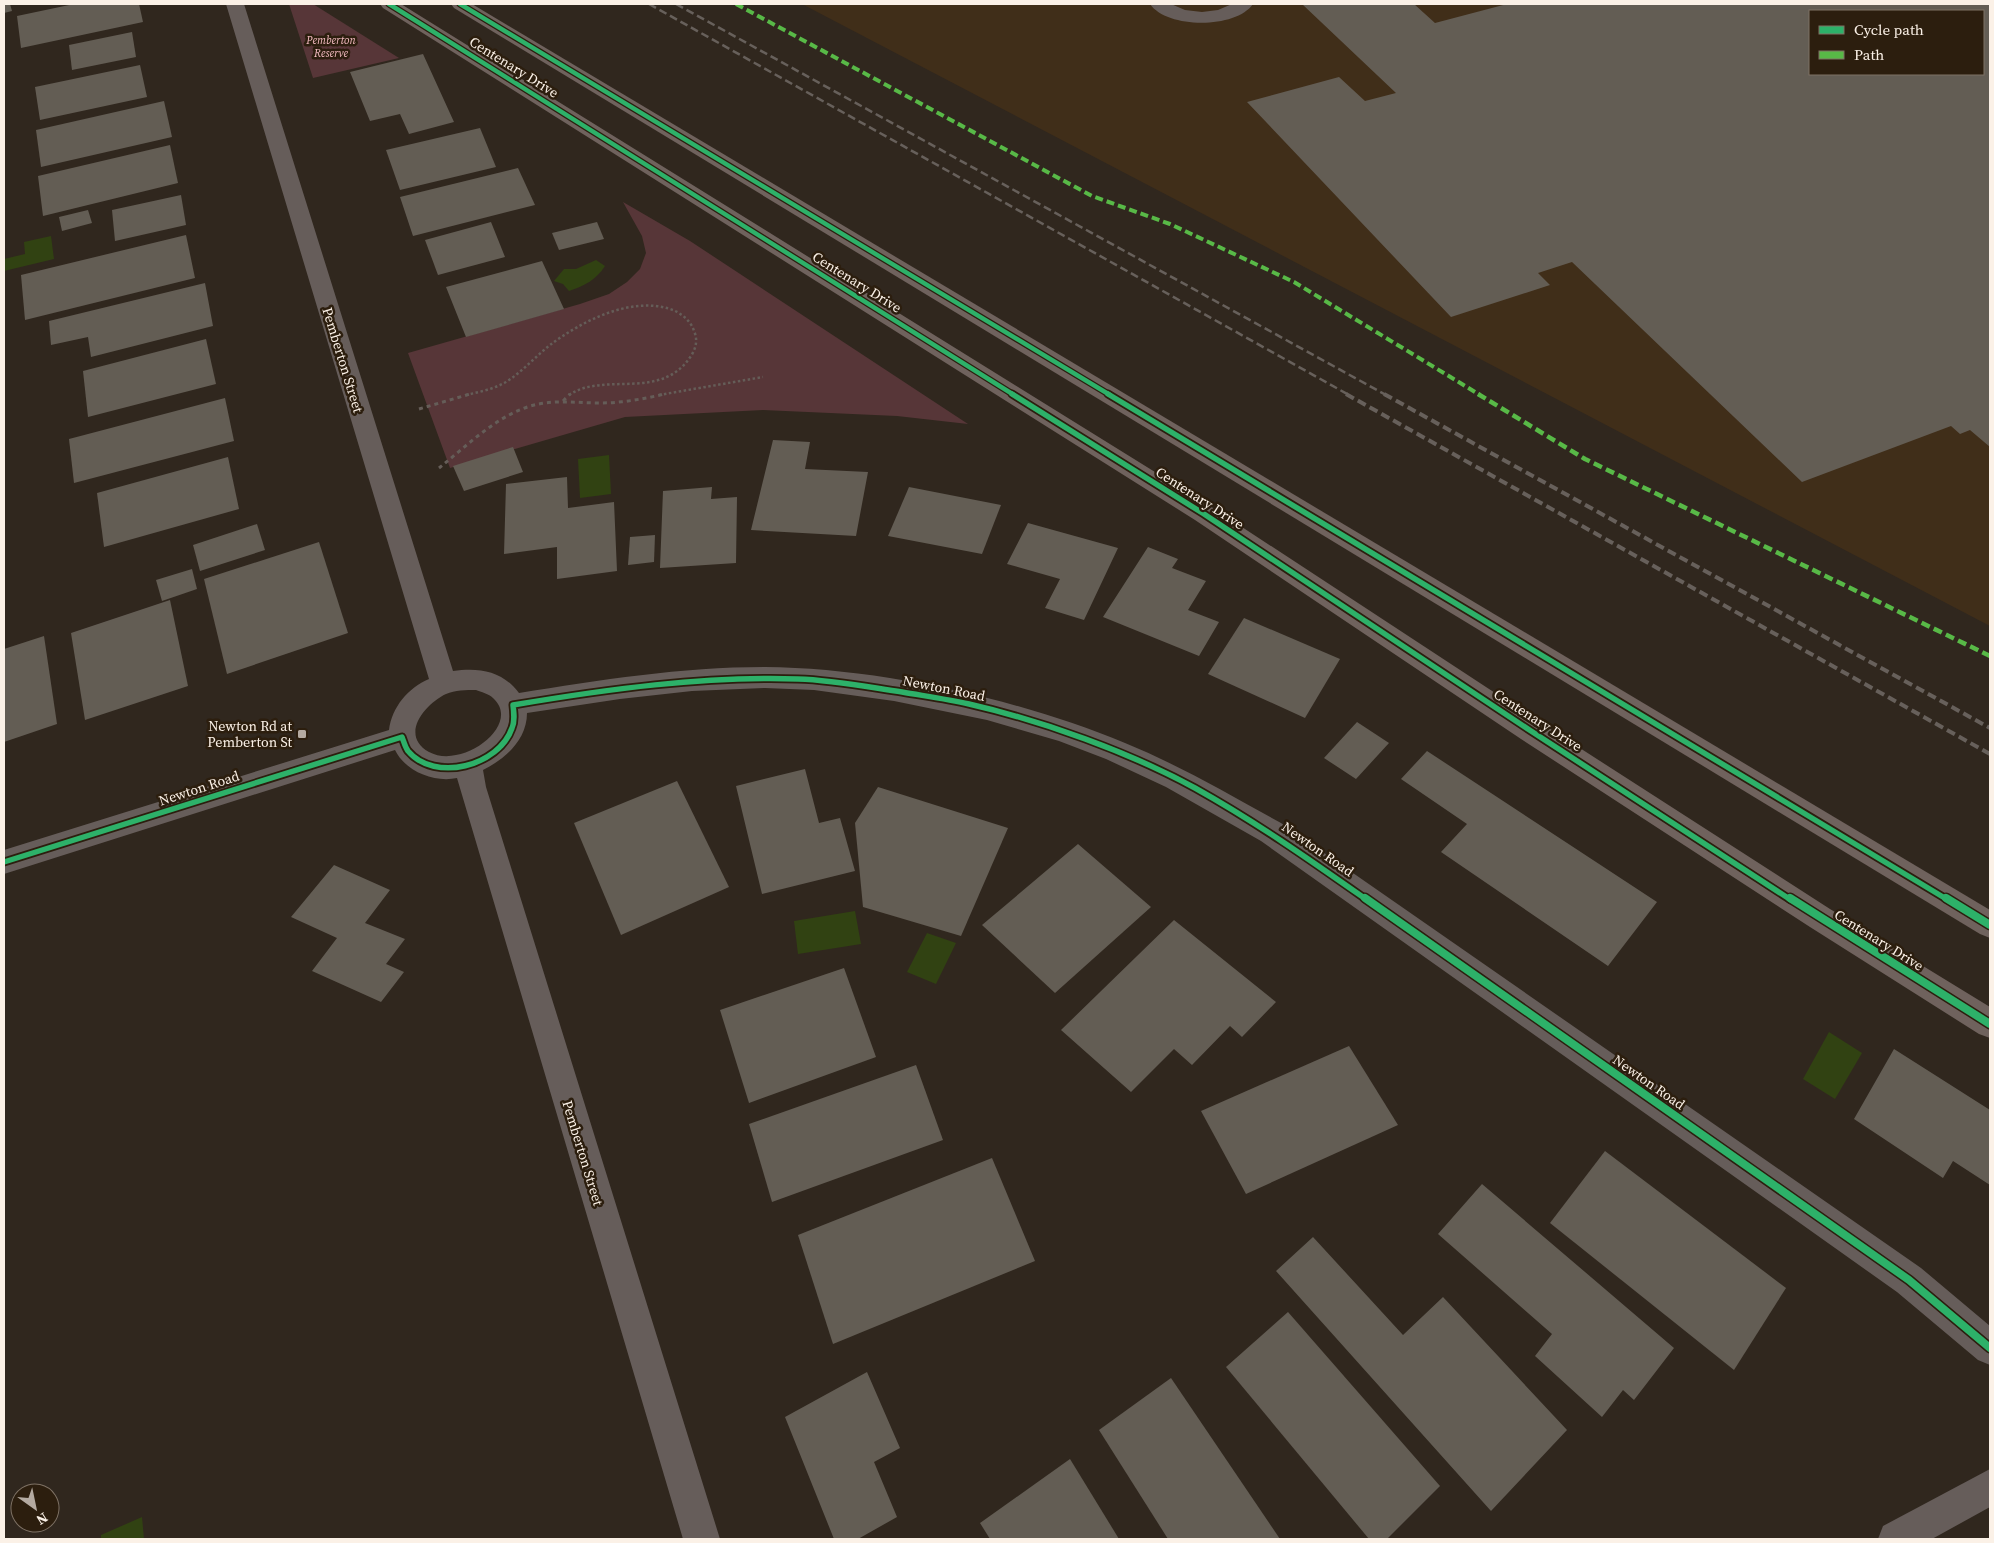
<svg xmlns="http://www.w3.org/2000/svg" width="1994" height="1543" font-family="'Source Serif 4',serif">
<rect width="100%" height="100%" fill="#30271e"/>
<path fill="#402e19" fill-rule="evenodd" d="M802,4H1990V626ZM1810,11H1983V74H1810Z"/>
<g fill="#573638">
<path d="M289,4H313L399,58L313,78Z"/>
<path d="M623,202L690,241L968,424L897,416L763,410L625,417L450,468L408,353L580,304L609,294L627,282L640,269L646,253L642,236Z"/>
</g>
<g fill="#314212">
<path d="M51,236L54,259L4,271V259L25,254L24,242Z"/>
<path d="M596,260L605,266C596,280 584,286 569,291L563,284L554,281L564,269H576Z"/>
<path d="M609,455L611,494L580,498L578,459Z"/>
<path d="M855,911L861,944L798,954L794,921Z"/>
<path d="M927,933L956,943L936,984L907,972Z"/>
<path d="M1829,1032L1862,1053L1835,1099L1803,1079Z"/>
<path d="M142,1517L144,1539H101V1535Z"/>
</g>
<g fill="#635d54" fill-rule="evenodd">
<path d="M4,4H10L12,11L4,13Z"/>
<path d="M74,4H139L143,22L21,48L17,16Z"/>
<path d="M1302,4H1414L1435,23L1507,4H1990V447L1970,430L1960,434L1951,426L1802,482L1572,262L1538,273L1550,285L1451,317L1247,102L1339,77L1365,101L1396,93ZM1810,11H1983V74H1810Z"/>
<path d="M132,32L136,57L72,70L69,45Z"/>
<path d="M423,54L454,122L409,134L400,114L370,121L350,72Z"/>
<path d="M140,65L147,97L40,120L35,87Z"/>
<path d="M164,101L172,137L41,167L36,130Z"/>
<path d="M480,128L496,167L400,190L386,150Z"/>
<path d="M170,145L178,183L43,216L38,176Z"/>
<path d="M518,168L535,205L413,236L400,197Z"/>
<path d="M181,195L186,225L115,241L112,210Z"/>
<path d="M88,210L92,223L62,231L59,217Z"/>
<path d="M491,222L505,257L438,275L425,240Z"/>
<path d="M597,222L604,239L559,250L552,233Z"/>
<path d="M186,235L195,278L25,320L21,275Z"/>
<path d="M542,261L564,309L466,337L446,287Z"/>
<path d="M205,283L213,326L91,357L88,337L51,345L49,321Z"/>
<path d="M206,339L216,384L88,417L83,371Z"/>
<path d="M225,398L234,441L74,483L69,439Z"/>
<path d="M773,440L810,442L805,469L868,472L856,536L751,530Z"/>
<path d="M513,447L523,472L464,491L453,466Z"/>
<path d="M228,457L239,509L104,547L97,493Z"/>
<path d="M567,477L568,508L614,502L617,571L557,579V547L504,554L506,484Z"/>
<path d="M712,487L711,499L737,497L736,563L660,568L663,491Z"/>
<path d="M909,487L1001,505L982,554L888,536Z"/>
<path d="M1028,523L1118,548L1084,620L1045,608L1060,579L1007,564Z"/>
<path d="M257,524L265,550L200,571L193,545Z"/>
<path d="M655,535L654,562L628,565L630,537Z"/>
<path d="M319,542L348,633L227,674L204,579Z"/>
<path d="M1148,547L1178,559L1172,568L1206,581L1188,610L1219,622L1199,656L1103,617Z"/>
<path d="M192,569L197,589L162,601L156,580Z"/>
<path d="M170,600L188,686L85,720L71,633Z"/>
<path d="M1244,618L1340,659L1305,718L1208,674Z"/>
<path d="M44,636L57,724L4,742V649Z"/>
<path d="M1357,722L1389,743L1356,779L1324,758Z"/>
<path d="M1427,751L1657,902L1608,966L1441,852L1467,824L1401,779Z"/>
<path d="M805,769L819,823L840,818L855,871L762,894L736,786Z"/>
<path d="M677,781L729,887L621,935L574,823Z"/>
<path d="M878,787L1008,828L961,936L863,907L855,823Z"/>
<path d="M1078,844L1151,907L1055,993L982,925Z"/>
<path d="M334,865L390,890L365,923L405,939L386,964L404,972L381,1002L312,971L337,938L291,917Z"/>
<path d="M1174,920L1276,1002L1242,1037L1230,1026L1192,1065L1174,1049L1131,1092L1061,1030Z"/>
<path d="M844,968L876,1057L749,1103L720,1010Z"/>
<path d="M1349,1046L1398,1125L1246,1194L1201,1111Z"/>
<path d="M1894,1049L1990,1110V1185L1953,1161L1943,1178L1854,1119Z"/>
<path d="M916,1065L943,1140L772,1202L749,1124Z"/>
<path d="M1605,1151L1786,1288L1734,1370L1550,1223Z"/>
<path d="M992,1158L1035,1261L833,1344L798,1235Z"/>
<path d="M1482,1184L1674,1348L1634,1400L1623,1390L1602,1417L1535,1356L1552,1334L1438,1234Z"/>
<path d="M1313,1237L1403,1335L1443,1297L1567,1430L1491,1511L1276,1271Z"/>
<path d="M1288,1312L1440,1486L1387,1539H1369L1226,1367Z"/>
<path d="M867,1372L900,1448L874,1462L897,1517L858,1539H834L785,1417Z"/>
<path d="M1171,1378L1280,1539H1168L1099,1430Z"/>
<path d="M1070,1459L1119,1539H990L980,1523Z"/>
</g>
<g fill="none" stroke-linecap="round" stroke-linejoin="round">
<g stroke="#655d58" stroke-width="2.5" stroke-dasharray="2.5 2.5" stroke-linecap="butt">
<path d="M466,395C479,392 494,389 506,382C522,372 535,357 550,345C582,321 632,295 673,310C682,314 691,321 694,331C698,340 696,348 691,356C661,402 604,371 569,395"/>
<path d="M659,395L763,377"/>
</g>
<g stroke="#655d58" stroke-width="3" stroke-dasharray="4 4" stroke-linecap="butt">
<path d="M563,401L570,394"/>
<path d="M419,409L470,394"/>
<path d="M439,468C468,445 501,411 539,404C559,400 579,403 600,403C622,403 643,399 665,394"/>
</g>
<g fill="#665d5a" fill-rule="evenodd">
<path d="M226,4H244L453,671C479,667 503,671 519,693C600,680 682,667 765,667C880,668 1019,699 1125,743C1179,765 1230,795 1281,823L1921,1268L1990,1326V1365L1978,1360L1897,1292L1261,841L1166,787L1106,759L1059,741L987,720L894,701L814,690L765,688L692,691L620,699L527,713C527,740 505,759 483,770L486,787L720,1539H683L457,778C434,783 405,771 395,750L4,874V850L389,730C392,707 408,688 429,679ZM476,690C481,692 489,694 493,698C523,725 462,770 429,752C399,735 425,704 446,694C455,690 466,690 476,690Z"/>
<path d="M1150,4H1171L1185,10L1202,12L1218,10L1232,4H1253C1236,29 1167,29 1150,4Z"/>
<path d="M1990,1469V1507L1932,1539H1878L1883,1526Z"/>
</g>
<g fill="#6f625d" fill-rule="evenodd">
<path d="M380,4H401L1213,508L1541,723L1830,909L1990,1007V1038L1979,1034L1810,927L1521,739L1195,520L383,8Z"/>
<path d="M451,4H472L1990,910V938L1980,934L454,8Z"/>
</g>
<g stroke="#67605b" stroke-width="2.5" stroke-dasharray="8 4" stroke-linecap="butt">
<path d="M649,4L1349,395"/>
<path d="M676,4L1386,395"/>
</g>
<g stroke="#67605b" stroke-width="4" stroke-dasharray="9 4.5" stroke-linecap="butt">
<path d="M1346,394L1990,754"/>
<path d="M1384,394L1990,728"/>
</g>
<path stroke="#58b947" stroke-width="4" stroke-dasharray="8 4" stroke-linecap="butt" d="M736,4L1092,196L1170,224L1294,282L1480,395"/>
<path stroke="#58b947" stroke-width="4.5" stroke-dasharray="9 4.5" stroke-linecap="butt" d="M1478,394L1585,459L1990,656"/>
<g stroke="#2c1e0e" stroke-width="7">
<g id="cycleway-far2">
<path d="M389,4L1014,395"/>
<path d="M460,4L1110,395"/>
</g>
</g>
<g stroke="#2c1e0e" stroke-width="9">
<g id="cycleway-far1">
<path d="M1012,394L1204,514L1531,731L1791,900"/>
<path d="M1108,394L1948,900"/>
<path d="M4,862L402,737C404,742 405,747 408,751C435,783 499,766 512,728C515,721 514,713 513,705C608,689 702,676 798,679C833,680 868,687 902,692C925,696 947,699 969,704C1043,721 1129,752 1195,788C1256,822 1310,860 1367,900"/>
</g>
</g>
<g stroke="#2c1e0e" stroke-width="11">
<g id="cycleway">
<path d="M1365,898L1909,1280L1990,1348"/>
<path d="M1790,898L1990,1024"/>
<path d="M1946,898L1990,925"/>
</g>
</g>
<use href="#cycleway-far2" stroke="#2db169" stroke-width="4.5"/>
<use href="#cycleway-far1" stroke="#2db169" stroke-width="5.5"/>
<use href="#cycleway" stroke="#2db169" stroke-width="8"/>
</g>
<rect fill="#b4aaa1" stroke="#2c1e0e" stroke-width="2" x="297" y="729" width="10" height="10" rx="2.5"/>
<g text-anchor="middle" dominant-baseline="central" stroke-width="5" stroke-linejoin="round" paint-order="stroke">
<g font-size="11" font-style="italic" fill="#f7bec4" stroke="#2c1e0e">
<text x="331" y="40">Pemberton<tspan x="331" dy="13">Reserve</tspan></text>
</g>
<g font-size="14" fill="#fbf1e7" stroke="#2c1e0e">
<text transform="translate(514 67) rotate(32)">Centenary Drive</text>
<text transform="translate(857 282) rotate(32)">Centenary Drive</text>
<text transform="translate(343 360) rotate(73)">Pemberton Street</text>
<text transform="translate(1200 498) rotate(33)">Centenary Drive</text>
<text transform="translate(944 688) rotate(11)">Newton Road</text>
<text transform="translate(1538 720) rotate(33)">Centenary Drive</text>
<text transform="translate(199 788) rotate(-18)">Newton Road</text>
<text transform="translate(1318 849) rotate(35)">Newton Road</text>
<text transform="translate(1879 940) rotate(32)">Centenary Drive</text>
<text transform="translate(1649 1082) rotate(35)">Newton Road</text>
<text transform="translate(583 1153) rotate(73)">Pemberton Street</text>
</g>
<g font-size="14" fill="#fbf1e7" stroke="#2c1e0e" text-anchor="end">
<text x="292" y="726">Newton Rd at<tspan x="292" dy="16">Pemberton St</tspan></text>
</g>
</g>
<rect width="1994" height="1543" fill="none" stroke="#fbf1e7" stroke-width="10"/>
<rect x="1809" y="10" width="175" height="65" fill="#2c1e0e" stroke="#7f7265"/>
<rect x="1819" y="26" width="25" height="8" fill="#2db169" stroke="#7f7265"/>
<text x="1854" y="35" font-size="15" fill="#fbf1e7">Cycle path</text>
<rect x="1819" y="51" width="25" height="8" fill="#58b947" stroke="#7f7265"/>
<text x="1854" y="60" font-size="15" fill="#fbf1e7">Path</text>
<g transform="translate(35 1508) rotate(147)"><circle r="24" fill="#2c1e0e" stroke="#7f7265"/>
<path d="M0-4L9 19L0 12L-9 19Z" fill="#b4aaa1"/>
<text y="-8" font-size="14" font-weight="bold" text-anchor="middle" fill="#fbf1e7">N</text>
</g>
</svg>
